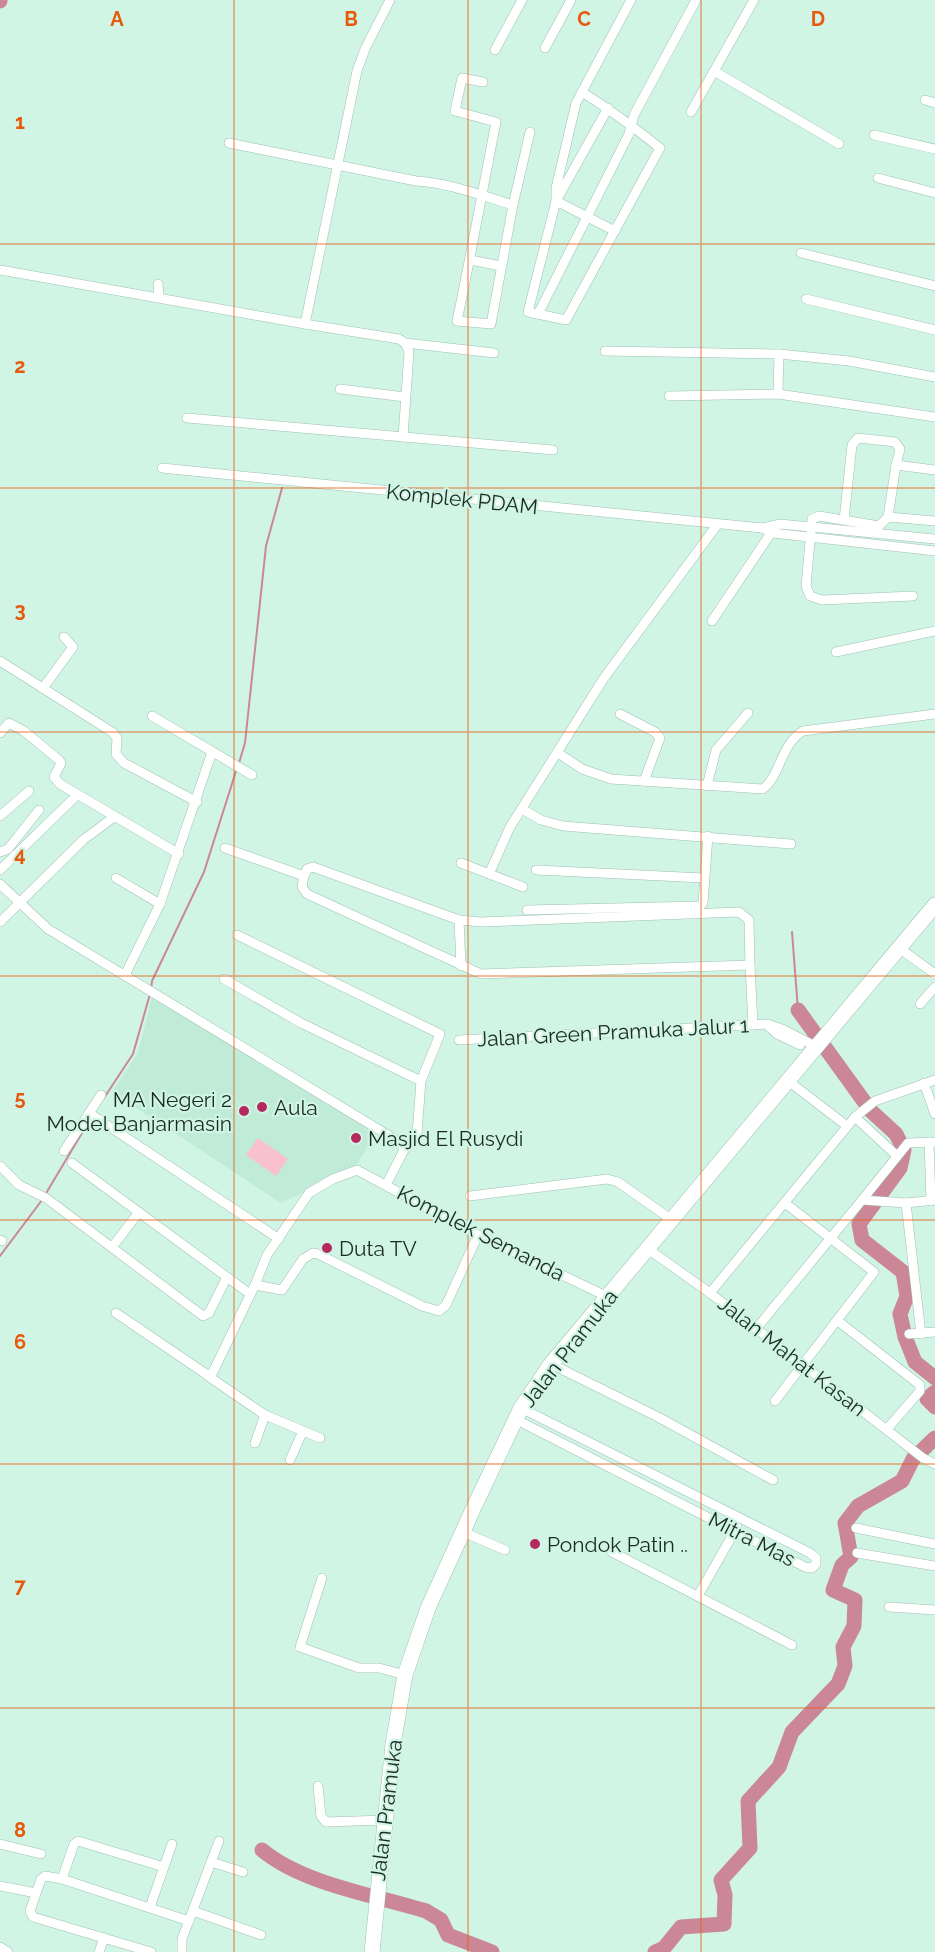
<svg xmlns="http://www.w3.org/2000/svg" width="935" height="1952" font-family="Raleway,sans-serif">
<rect width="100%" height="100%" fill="#d0f5e5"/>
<path fill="#bfebd7" d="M153,993L377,1131L354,1169L281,1203L112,1092L138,1053Z"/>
<path fill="#f9c0cd" d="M258,1138L288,1159L276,1176L246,1155Z"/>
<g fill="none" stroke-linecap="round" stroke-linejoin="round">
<g stroke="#cc8797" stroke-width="2">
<path d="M239,763L245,743L266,546L282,488"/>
<path d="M792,932L798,1010"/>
<path d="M151,989L152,981L204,872L237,768"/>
<path d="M104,1098L133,1054L150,994"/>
<path d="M45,1195L91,1118"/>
<path d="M0,1256L42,1200"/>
</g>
<g stroke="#cc8797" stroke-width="15">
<path d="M0,1V0"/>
<path d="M798,1010L871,1111L896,1134L904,1150L900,1168L859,1224L862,1240L903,1272L907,1296L900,1314L905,1337L915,1362L935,1378"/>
<path d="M935,1392L927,1399L935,1407"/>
<path d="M262,1850C303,1884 374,1895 426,1911L441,1920L448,1935L492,1952"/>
<path d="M655,1952L664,1948L681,1927L724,1924L725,1895L721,1880L750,1848L748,1801L779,1767L792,1732L838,1684L845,1666L843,1647L854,1626L855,1600L833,1590L842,1565L851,1557L845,1523L858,1506L902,1481L913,1459L935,1438"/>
</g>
<g stroke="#9ec1b2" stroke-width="10">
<g id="minor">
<path d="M545,48L571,0"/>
<path d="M495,50L522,0"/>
<path d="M714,71L839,144"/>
<path d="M582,92C609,109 635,128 660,148L566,320L528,312L556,201L608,108"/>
<path d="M925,100L935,103"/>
<path d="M691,112L754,0"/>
<path d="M874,135L935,149"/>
<path d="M229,143L416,181C450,183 480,195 513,205L491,324L457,321C471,255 483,188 496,122L455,111L462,78L483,82"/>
<path d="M878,178L935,193"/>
<path d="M513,205L530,132"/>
<path d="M615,231L556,201V188L576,103L631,0"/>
<path d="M801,253L935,286"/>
<path d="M470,260L501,266"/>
<path d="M0,270L305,324L357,71L365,49L390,0"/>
<path d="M158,284L159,297"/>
<path d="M806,299L935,330"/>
<path d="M538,314L629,134L634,115L696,0"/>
<path d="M305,324L399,339L405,343L409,352L403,437"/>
<path d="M405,343L494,353"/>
<path d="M605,351L779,354L778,394"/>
<path d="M779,354L849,361L935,377"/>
<path d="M340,389L405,397"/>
<path d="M669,396L778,394L935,417"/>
<path d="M187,418L553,450"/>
<path d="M162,468L762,528L773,533L935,551"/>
<path d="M888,517L896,465"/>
<path d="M844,520L852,445L858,438L895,442L900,449L896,465L935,470"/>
<path d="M762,528L780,524L935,539"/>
<path d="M913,596L822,600L810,596L806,586L812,519L819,516L879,526L888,517L935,521"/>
<path d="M712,621L773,530"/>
<path d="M836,652L935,631"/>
<path d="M0,661L112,732L117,738L116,754L124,763L197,802"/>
<path d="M43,688L73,647L64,637"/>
<path d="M620,714L655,732L660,738L644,781"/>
<path d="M152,716L252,775"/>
<path d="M0,733L9,723L24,731L59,760L61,763L54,777L60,784L179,854"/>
<path d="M558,753L582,769L611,779L763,789C781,775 780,745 803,731L935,714"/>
<path d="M707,786L716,750L748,713"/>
<path d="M522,809L541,820L563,826L791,844"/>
<path d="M0,816L29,791"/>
<path d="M225,848L304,876L302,887L307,894L481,974L750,965L753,1025"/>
<path d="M0,852L8,849L39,810"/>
<path d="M461,863L523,887"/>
<path d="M0,870L77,795"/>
<path d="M536,870L704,878"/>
<path d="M489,874L510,827L604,678L717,525"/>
<path d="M304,876L307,869L313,867L459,920L481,922L739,912L749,920L750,965"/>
<path d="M116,878L160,904"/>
<path d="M0,884L48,929L401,1143L404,1150L386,1185"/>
<path d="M527,910L700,906L703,903L708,836"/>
<path d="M459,920L461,966"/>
<path d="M0,922L83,840L114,817"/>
<path d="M237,935L440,1034L421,1081L417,1134L404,1150"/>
<path d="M899,948L935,974"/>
<path d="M125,975L160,904L212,752"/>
<path d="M224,979L301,1023L421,1081"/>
<path d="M920,1004L935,987"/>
<path d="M768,1026L777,1034L800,1045"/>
<path d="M459,1040L767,1024L782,1029L815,1046"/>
<path d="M787,1080L847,1126"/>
<path d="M924,1083L935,1114"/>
<path d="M89,1113L279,1239"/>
<path d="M855,1117L896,1155"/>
<path d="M929,1142L931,1201"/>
<path d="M935,1142L908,1143L862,1200L906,1203L935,1200"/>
<path d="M64,1151L101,1095"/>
<path d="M72,1163L250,1294"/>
<path d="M0,1166L19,1185L46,1198L203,1316L209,1313L227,1277"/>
<path d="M470,1196L607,1179L618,1182L672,1220"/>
<path d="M906,1203L921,1334"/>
<path d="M0,1240L2,1241"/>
<path d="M113,1246L139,1212"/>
<path d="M648,1249L710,1293L923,1458L935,1464"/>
<path d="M255,1285L282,1290L303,1259L313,1253L318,1254L422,1306L439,1311L446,1305L478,1235"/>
<path d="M710,1293L855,1117L875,1101L935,1080"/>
<path d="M116,1313L206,1374H212L255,1285L267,1255L309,1193L333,1179L357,1170L478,1235L608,1297"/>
<path d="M838,1321L920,1385V1391L887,1429"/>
<path d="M756,1329L862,1200"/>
<path d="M909,1334L935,1332"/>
<path d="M551,1364L658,1417L773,1480"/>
<path d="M208,1376L265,1415L320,1438"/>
<path d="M775,1401L874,1272L785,1203"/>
<path d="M515,1419L805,1567L812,1568L816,1564V1558L810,1553L521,1408"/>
<path d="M255,1443L265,1415"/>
<path d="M290,1460L302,1433"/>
<path d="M856,1528L935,1544"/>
<path d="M463,1532L505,1550"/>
<path d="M612,1552L792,1645"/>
<path d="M857,1553L935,1566"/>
<path d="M322,1578L300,1647L359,1668H379L405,1675"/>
<path d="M699,1594L737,1527"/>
<path d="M889,1607L935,1610"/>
<path d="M318,1786L321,1816L326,1822L385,1820"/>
<path d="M0,1844L41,1854"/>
<path d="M211,1862L243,1872"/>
<path d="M62,1879L74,1844L78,1841L164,1867"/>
<path d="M0,1886L36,1893"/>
<path d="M150,1907L172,1844"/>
<path d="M193,1911L261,1935"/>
<path d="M0,1947L8,1952"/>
<path d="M99,1952L104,1938"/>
<path d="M151,1952L33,1917L30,1911L41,1879L45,1876L62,1879L189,1921"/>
<path d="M182,1952V1939L219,1841"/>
</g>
</g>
<g stroke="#9ec1b2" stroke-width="16">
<path id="primary" d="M372,1952L393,1744L405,1675L428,1608L474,1507L521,1408L551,1364L935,905"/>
</g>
<use href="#minor" stroke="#fff" stroke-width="9"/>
<use href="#primary" stroke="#fff" stroke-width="15"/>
</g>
<path fill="none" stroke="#e8590c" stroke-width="1.5" stroke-opacity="0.55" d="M234,0V1952M468,0V1952M701,0V1952M0,244H935M0,488H935M0,732H935M0,976H935M0,1220H935M0,1464H935M0,1708H935"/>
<g fill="#b6295e" stroke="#d0f5e5" stroke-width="2">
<circle cx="262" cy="1107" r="6"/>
<circle cx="244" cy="1111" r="6"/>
<circle cx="356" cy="1138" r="6"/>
<circle cx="327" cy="1248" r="6"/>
<circle cx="535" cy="1544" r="6"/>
</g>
<g text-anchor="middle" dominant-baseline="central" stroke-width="4.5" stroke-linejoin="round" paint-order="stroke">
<g font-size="21" fill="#1c2a24" stroke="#d0f5e5">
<text transform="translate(462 499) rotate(6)">Komplek PDAM</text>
<text transform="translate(613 1032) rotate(-3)">Jalan Green Pramuka Jalur 1</text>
<text transform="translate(481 1233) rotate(27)">Komplek Semanda</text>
<text transform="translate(569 1348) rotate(-52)">Jalan Pramuka</text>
<text transform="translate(792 1356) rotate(38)">Jalan Mahat Kasan</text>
<text transform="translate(752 1539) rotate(27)">Mitra Mas</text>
<text transform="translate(386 1810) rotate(-83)">Jalan Pramuka</text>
</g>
<g font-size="21" fill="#1c2a24" stroke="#d0f5e5" text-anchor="start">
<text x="232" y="1099" text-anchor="end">MA Negeri 2<tspan x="232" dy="24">Model Banjarmasin</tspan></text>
<text x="274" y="1107">Aula</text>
<text x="368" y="1138">Masjid El Rusydi</text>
<text x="339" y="1248">Duta TV</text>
<text x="547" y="1544">Pondok Patin ..</text>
</g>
</g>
<g font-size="20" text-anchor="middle" font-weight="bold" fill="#e8590c" stroke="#d0f5e5" stroke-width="4.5" stroke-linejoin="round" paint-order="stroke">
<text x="117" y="26">A</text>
<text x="351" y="26">B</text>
<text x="584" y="26">C</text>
<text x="818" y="26">D</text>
<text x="20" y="129">1</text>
<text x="20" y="373">2</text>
<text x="20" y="617">3</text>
<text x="20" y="861">4</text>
<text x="20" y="1105">5</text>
<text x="20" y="1349">6</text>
<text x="20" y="1593">7</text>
<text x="20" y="1837">8</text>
</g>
</svg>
